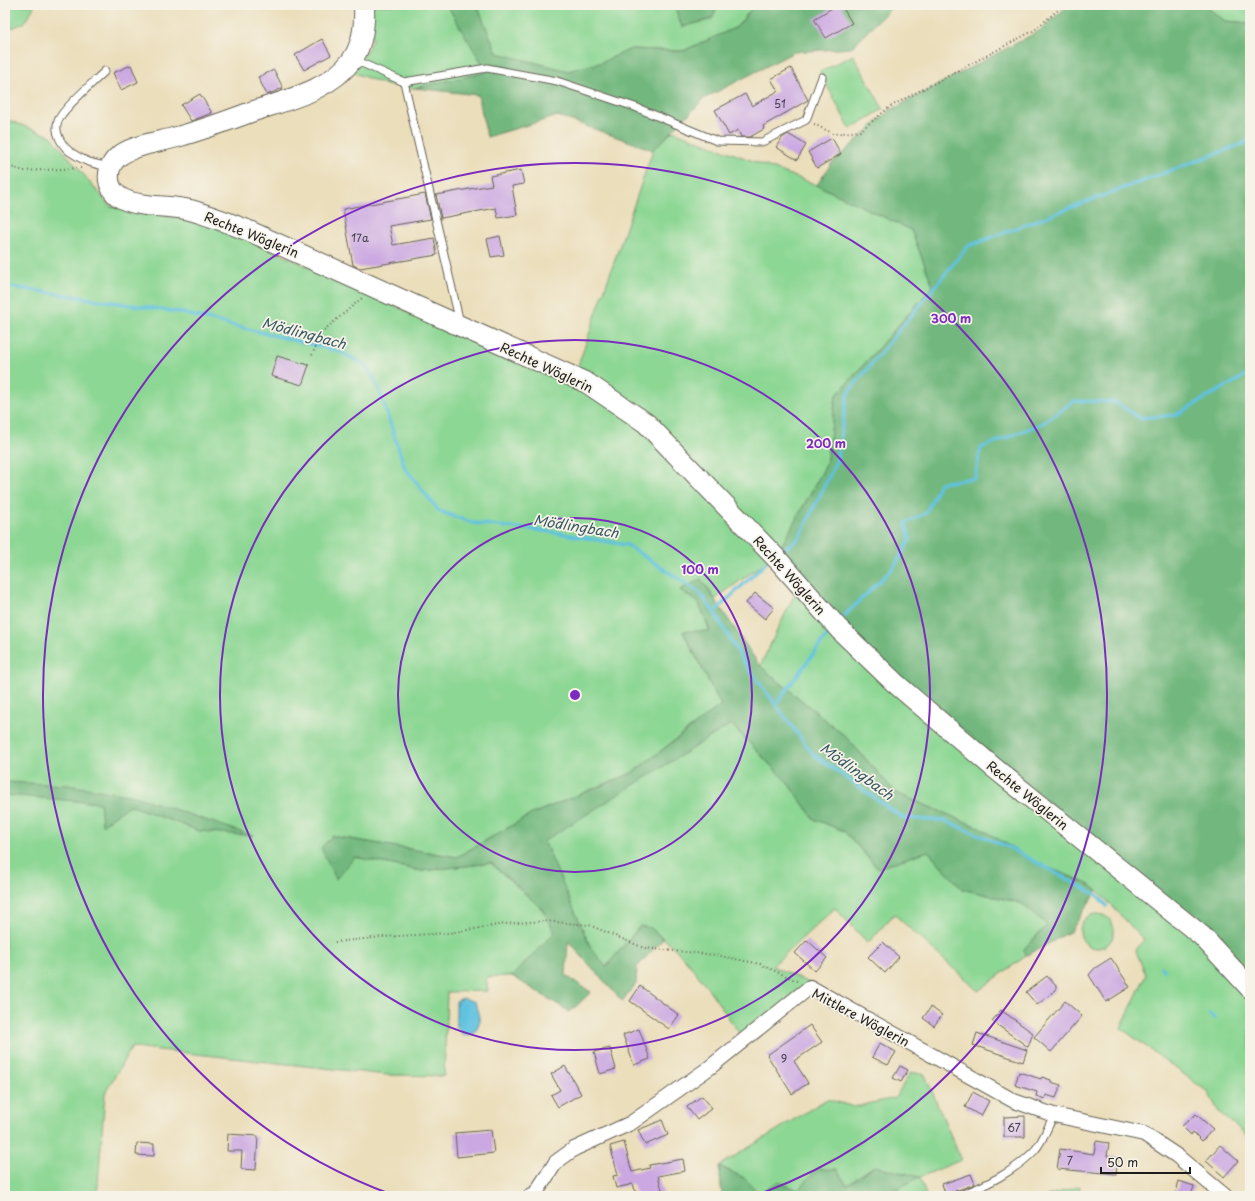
<svg xmlns="http://www.w3.org/2000/svg" width="1255" height="1201" font-family="'Playpen Sans',sans-serif">
<rect width="100%" height="100%" fill="#f7f3e8"/>
<filter id="ink" filterUnits="userSpaceOnUse"><feTurbulence type="fractalNoise" baseFrequency=".025" numOctaves="2"/><feDisplacementMap in="SourceGraphic" scale="8" xChannelSelector="R" yChannelSelector="G"/><feConvolveMatrix kernelMatrix="1 2 1 2 8 2 1 2 1" color-interpolation-filters="sRGB"/></filter>
<filter id="wash" filterUnits="userSpaceOnUse"><feTurbulence type="fractalNoise" baseFrequency=".012" numOctaves="4" result="noise"/><feDisplacementMap in="SourceGraphic" scale="16" xChannelSelector="R" yChannelSelector="G"/><feGaussianBlur stdDeviation="0.9" result="paint"/><feColorMatrix in="noise" values="0 0 0 0 0 0 0 0 0 0 0 0 0 0 0 0 0 1.4 0 .05"/><feComposite in="paint" operator="in"/></filter>
<g filter="url(#wash)">
<rect width="100%" height="100%" fill="#ebdebb"/>
<g fill="#8dd794" stroke="#547a58">
<path d="M5,5H35L24,23L5,31Z"/>
<path d="M371,5H447L488,72L414,88L387,85L354,73L372,41Z"/>
<path d="M477,5H674L682,27L712,19L718,5H754L737,27L683,51L631,49L600,63L568,71L496,53Z"/>
<path d="M1204,5H1250V23L1225,21Z"/>
<path d="M853,55L883,109L850,129L820,72Z"/>
<path d="M5,119L51,136L110,206L189,219L232,232L571,386L653,150L673,131L817,185L911,230L933,286L836,396L826,465L777,554L715,599L701,579L680,590L699,603L710,632H683L721,705L632,773L532,814L457,857L332,836L355,857L422,871L491,863L543,909L555,933L512,976L486,977L488,991L447,992L444,1076L387,1075L132,1047L105,1093L97,1196H5Z"/>
<path d="M802,579L1250,975V1138L1219,1112L1208,1092L1121,1028L1146,975L1135,949L1144,940L1097,890L1086,883L1037,863L980,828L896,793L846,737L760,666Z"/>
<path d="M731,724L787,782L814,819L844,831L877,868L928,851L962,889L1021,903L1047,925L1024,949L1026,956L978,991L894,914L868,943L835,908L772,966L809,983L742,1037C720,1007 676,933 640,926L606,967L591,948L543,841Z"/>
<circle cx="1097" cy="931" r="17"/>
<path d="M911,1072L925,1075L961,1160L920,1177L926,1196H865L889,1193L919,1177L874,1166L847,1185L798,1190L778,1182L759,1193L744,1178L719,1166L827,1099L854,1107L895,1098Z"/>
<path d="M1080,1186L1079,1196H1046Z"/>
</g>
<g fill="#72b87e" stroke="#476a4d">
<path d="M447,5H477L497,53L568,71L600,63L631,49L683,51L737,27L754,5H894L851,48L794,52L705,98L653,150L558,116L487,137L478,95L415,88L487,72Z"/>
<path d="M674,5H718L712,19L682,27Z"/>
<path d="M1069,5H1204L1225,21L1250,23V975L1090,836L884,663L777,554L826,465L836,396L933,286L911,230L817,185L831,164L889,111L1039,31Z"/>
<path d="M701,579L760,666L846,737L896,793L980,828L1037,863L1086,883L1097,890L1071,931L1026,956L1024,949L1047,925L1021,903L962,889L928,851L878,868L844,831L814,819L787,782L731,724L544,841L591,948L606,967L640,926L651,928L663,939L637,967L636,984L622,1001L568,941L566,976L591,992L570,1012L512,976L555,932L542,909L491,863L422,871L355,857L336,879L321,848L332,836L457,857L532,814L632,773L721,705L683,631H710L699,603L680,590Z"/>
<path d="M5,782L68,785L135,796L253,836L199,831L129,805L102,825L100,803L5,795Z"/>
<path d="M719,1166L744,1178L759,1193L778,1182L798,1190L817,1169H837L847,1185L874,1166L920,1177L889,1193L865,1196H722Z"/>
</g>
<path fill="#61c2df" stroke="#3e6f7e" d="M463,998L475,1002L480,1021L475,1033L464,1036L456,1026V1001Z"/>
<g fill="none" stroke-linecap="round" stroke-linejoin="round">
<g stroke="#61c2df" stroke-width="3.5">
<path d="M5,286L178,312L338,351L366,365L378,387L405,468L439,511L473,523L552,532L627,545L699,592L714,612L745,664L813,754L903,818L945,821L1008,847L1097,895L1107,906"/>
<path d="M783,550L799,538L836,462L848,393L968,246L1250,141"/>
<path d="M714,612L766,563"/>
<path d="M843,617L894,567L910,540L906,523L926,513L940,483L975,478L981,448L1043,423L1074,401L1115,402L1140,418L1176,415L1250,373"/>
<path d="M776,704L829,633"/>
<path d="M1161,967L1164,970"/>
<path d="M1209,1014L1214,1018"/>
</g>
</g>
<g id="blocks">
<g fill="#cba8e2">
<path d="M837,5H841L852,23L826,38L814,19Z"/>
<path d="M322,39L331,55L304,70L295,55Z"/>
<path d="M131,65L138,82L121,90L113,73Z"/>
<path d="M791,68L808,100L763,126L764,129L750,137H741L738,130L729,135L715,110L745,94L752,106L778,91L771,79Z"/>
<path d="M274,70L283,88L267,95L258,77Z"/>
<path d="M200,94L212,113L191,121L181,105Z"/>
<path d="M788,134L806,145L797,160L776,147L782,138Z"/>
<path d="M832,138L841,154L817,168L808,152Z"/>
<path d="M521,170L524,184L512,186L517,215L498,218L496,208L441,218L436,195L492,185L490,176Z"/>
<path d="M425,194L431,219L389,226L393,245L434,238L437,255L360,268L353,265L343,209Z"/>
<path d="M500,236L504,255L491,257L487,239Z"/>
<path d="M277,356L309,365L302,385L271,376Z"/>
<path d="M755,593L774,608L765,619L746,603Z"/>
<path d="M807,940L827,958L815,971L795,953Z"/>
<path d="M883,942L899,957L885,973L868,957Z"/>
<path d="M1111,958L1130,987L1106,1002L1089,975L1095,968Z"/>
<path d="M1047,976L1056,986V990L1037,1005L1026,992Z"/>
<path d="M640,986L679,1015L669,1029L630,1001Z"/>
<path d="M1065,1001L1082,1016L1051,1052L1034,1037Z"/>
<path d="M931,1007L942,1015L934,1026L923,1018Z"/>
<path d="M1001,1010L1033,1033L1028,1047L992,1021Z"/>
<path d="M810,1025L822,1042L794,1061L808,1083L792,1094L767,1055Z"/>
<path d="M639,1029L650,1059L634,1065L623,1035Z"/>
<path d="M977,1033L1027,1050L1023,1062L973,1045Z"/>
<path d="M880,1043L896,1052L888,1065L872,1057Z"/>
<path d="M610,1048L616,1069L600,1074L594,1052Z"/>
<path d="M565,1066L581,1094L558,1107L551,1095L560,1090L551,1074Z"/>
<path d="M900,1066L908,1070L901,1082L893,1078Z"/>
<path d="M1019,1072L1041,1079L1042,1077L1051,1080V1082L1061,1085L1056,1098L1046,1095L1045,1099L1036,1096L1037,1092L1015,1085Z"/>
<path d="M973,1092L989,1101L981,1116L965,1107Z"/>
<path d="M702,1096L712,1108L697,1120L687,1107Z"/>
<path d="M1196,1114L1213,1129L1202,1141L1193,1132L1191,1135L1182,1126Z"/>
<path d="M1025,1116V1137H1004V1117Z"/>
<path d="M662,1120L668,1135L645,1145L638,1130Z"/>
<path d="M491,1130L494,1153L457,1157L455,1133Z"/>
<path d="M228,1134L258,1136L256,1170L241,1169L242,1151H227Z"/>
<path d="M1096,1141L1109,1143L1107,1156L1118,1158L1116,1174L1057,1169L1060,1149L1094,1154Z"/>
<path d="M624,1142L632,1172L650,1168L649,1165L683,1159L685,1171L658,1176L664,1196H637L633,1184L616,1188L613,1176L618,1175L610,1146Z"/>
<path d="M137,1143L154,1144V1156L136,1155Z"/>
<path d="M1220,1145L1238,1161L1224,1177L1206,1161Z"/>
<path d="M971,1174L975,1184L955,1191L952,1196H946L942,1184Z"/>
<path d="M1179,1181L1194,1186L1191,1196H1175Z"/>
</g>
</g>
</g>
<g filter="url(#ink)">
<use href="#blocks" fill-opacity="0" stroke="#646054" stroke-width="1"/>
<g fill="none" stroke-linecap="round" stroke-linejoin="round">
<g stroke="#646054" stroke-width="9">
<g id="service">
<path d="M355,60L404,82L487,68L557,81L635,107L717,141L762,142L806,120L822,77"/>
<path d="M105,71C95,81 62,109 58,121C54,132 61,144 69,151C82,160 93,165 109,166"/>
<path d="M404,82L460,323"/>
<path d="M957,1196C984,1187 1015,1171 1035,1150C1043,1141 1048,1126 1054,1115"/>
</g>
</g>
<g stroke="#646054" stroke-width="16">
<path id="minor" d="M530,1196L535,1194L556,1162L574,1149L631,1123L709,1068L810,987L1014,1101L1054,1115L1144,1134L1177,1156L1225,1196"/>
</g>
<g stroke="#646054" stroke-width="22">
<path id="secondary" d="M364,5C365,24 363,44 352,60C329,91 286,100 251,112C227,121 202,130 177,137C160,142 138,144 122,154C105,164 104,188 121,198C139,208 169,205 190,210C209,215 228,223 247,230L587,383L646,423L779,561L839,629L895,683L993,767L1202,936L1250,988"/>
</g>
<g stroke="#646054" stroke-width="2" stroke-dasharray="1 3" stroke-linecap="butt">
<path d="M814,124L834,134L860,131L891,106L1033,31L1064,5"/>
<path d="M5,165L24,171L81,168"/>
<path d="M312,355L323,331L362,298"/>
<path d="M335,942L382,937L449,933L505,924L544,921L589,925L644,948L716,955L760,964L797,981"/>
</g>
<use href="#service" stroke="#fff" stroke-width="7"/>
<use href="#minor" stroke="#fff" stroke-width="14"/>
<use href="#secondary" stroke="#fff" stroke-width="20"/>
</g>
</g>
<g fill="none" stroke="#7b2cbf" stroke-width="2">
<circle cx="575" cy="695" r="177"/>
<circle cx="575" cy="695" r="355"/>
<path d="M393 1195A532 532 0 1 1 757 1195"/>
</g>
<g text-anchor="middle" dominant-baseline="central" stroke-width="3.5" stroke-linejoin="round" paint-order="stroke">
<g font-size="11" fill="#483f4e">
<text x="780" y="103">51</text>
<text x="360" y="237">17a</text>
<text x="784" y="1058">9</text>
<text x="1014" y="1127">67</text>
<text x="1070" y="1160">7</text>
</g>
<g font-size="13" fill="#1c1c1c" stroke="#f7f3e8">
<text transform="translate(252 234) rotate(22)">Rechte Wöglerin</text>
<text transform="translate(547 367) rotate(25)">Rechte Wöglerin</text>
<text transform="translate(790 575) rotate(48)">Rechte Wöglerin</text>
<text transform="translate(1028 795) rotate(39)">Rechte Wöglerin</text>
<text transform="translate(861 1017) rotate(28)">Mittlere Wöglerin</text>
</g>
<g font-size="14" font-style="italic" fill="#345660" stroke="#f7f3e8">
<text transform="translate(304 333) rotate(15)">Mödlingbach</text>
<text transform="translate(576 526) rotate(9)">Mödlingbach</text>
<text transform="translate(857 771) rotate(36)">Mödlingbach</text>
</g>
</g>
<circle cx="575" cy="695" r="6" fill="#7b2cbf" stroke="#f7f3e8" stroke-width="2"/>
<g font-size="12" text-anchor="middle" font-weight="bold" fill="#7b2cbf" stroke="#f7f3e8" stroke-width="3.5" stroke-linejoin="round" paint-order="stroke">
<text x="951" y="323">300 m</text>
<text x="826" y="448">200 m</text>
<text x="700" y="574">100 m</text>
</g>
<rect width="1255" height="1201" fill="none" stroke="#f7f3e8" stroke-width="20"/>
<path d="M1101 1167v6h89v-6" fill="none" stroke="#1c1c1c" stroke-width="2"/>
<text x="1107" y="1167" font-size="12" fill="#1c1c1c" stroke="#f7f3e8" stroke-width="3" paint-order="stroke">50 m</text>
</svg>
